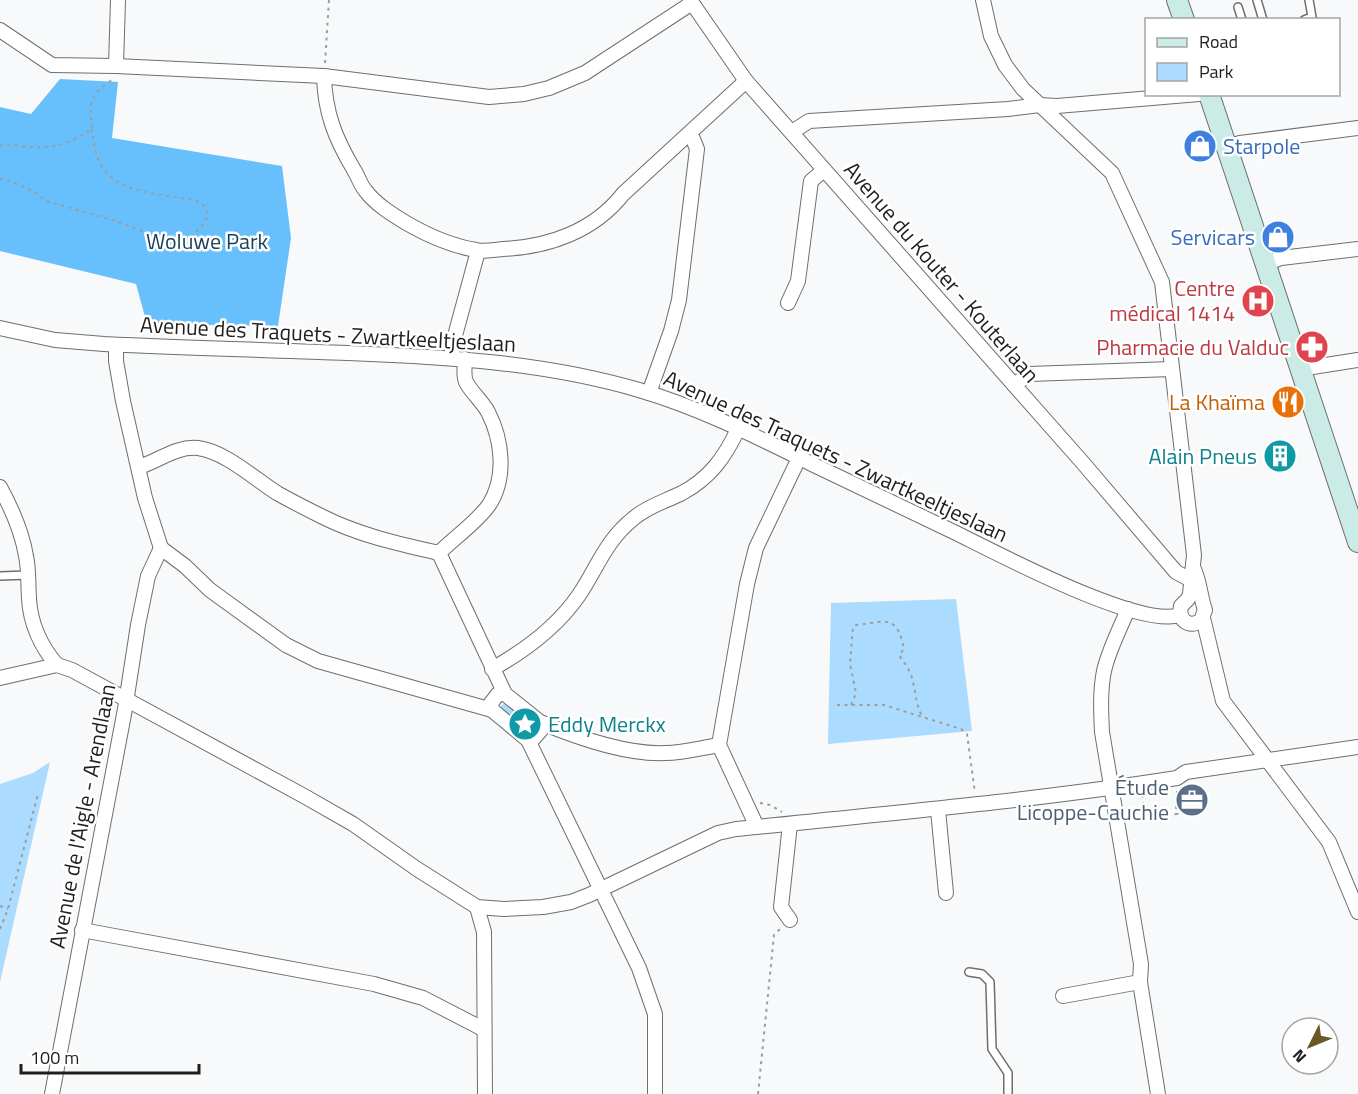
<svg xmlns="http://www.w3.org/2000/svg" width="1358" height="1094" font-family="'Titillium Web',sans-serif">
<rect width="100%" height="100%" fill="#f8f9fa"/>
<g fill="#abdbfe">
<path d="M956,599L972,731L828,744L831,603Z"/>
<path d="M505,703L531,722L530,727L528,729L523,728L502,711L501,706Z"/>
<path d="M50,762L0,982V784L33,773Z"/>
</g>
<path fill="#67c0fc" d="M60,79L118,82L112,138L282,166L291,238L278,326L147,324L136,284L0,251V107L31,114Z"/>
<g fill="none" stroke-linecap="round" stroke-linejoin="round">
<g stroke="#6d6e6e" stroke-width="10">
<g id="lane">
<path d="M1257,0L1263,20"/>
<path d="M1238,7L1242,20"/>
<path d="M1304,20L1312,17L1309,0"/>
<path d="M0,576L28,575"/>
<path d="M969,972L982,974L990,982L992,1049L1008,1073V1094"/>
</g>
</g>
<g stroke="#6d6e6e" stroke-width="16">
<g id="street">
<path d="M690,0L746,81L1083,463L1176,572L1191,580"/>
<path d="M983,0L991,36L1005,65L1023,89L1112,173L1162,282L1194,555L1190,594L1188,599L1181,606C1178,620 1188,628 1201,621L1205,610C1200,596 1200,581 1193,567"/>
<path d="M0,30L52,65L116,66L324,76L489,97L524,94L549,88L585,73L692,3"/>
<path d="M116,66L118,0"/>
<path d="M324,76C325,113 335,138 354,170C358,176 360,184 365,190C375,204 393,215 408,224C429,236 452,246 476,250C484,252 494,250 503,249C549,247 594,231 623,194L746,81"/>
<path d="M792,132L809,121L1008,109L1040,105L1057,106L1199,94"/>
<path d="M1227,147L1240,143L1358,128"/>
<path d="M1265,264L1281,258L1358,249"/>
<path d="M788,303L798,281L811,181L824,170"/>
<path d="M0,328L55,340L104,344C186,348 267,350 348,353C447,357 543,362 639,390C701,408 759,438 816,466C862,488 908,510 954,532C997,553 1139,629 1180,615"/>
<path d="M116,345V361L123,401L145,498L161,548L185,566L210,590L286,645L318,661L492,710"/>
<path d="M451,358L453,343L478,251"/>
<path d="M465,359C465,366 463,375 466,382C471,392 482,401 488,412C502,439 507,477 489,505C476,523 455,537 439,553L505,694L540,722L541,730L534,738L528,740L492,710L491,703L498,694H505"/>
<path d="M1300,369L1358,360"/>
<path d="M1014,385L1029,374L1172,369"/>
<path d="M649,393L671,331L679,300L697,149L693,139L689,134"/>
<path d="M139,467C159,461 175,446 198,448C224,451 255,479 277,493C291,501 307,509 321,516C358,535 399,544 439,553"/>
<path d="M0,487C12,509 22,532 26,556C29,570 28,584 29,598C30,623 41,647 57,665"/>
<path d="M1128,609C1120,629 1109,649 1104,671C1100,691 1101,712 1102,732L1141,964L1140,982L1158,1094"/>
<path d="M1203,618L1223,701L1329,842L1358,912"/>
<path d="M492,669C526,650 557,627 579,595C598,567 605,541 634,518C648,506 666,501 682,493C710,478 725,457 738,429"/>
<path d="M0,678L57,665L72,670L304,796L353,824L417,869L477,907L504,909L543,907L571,902L589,895L718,833L736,829C883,814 1031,801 1177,778L1186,772L1358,747"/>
<path d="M540,722C576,737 625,755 665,753C683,753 701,748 719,745"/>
<path d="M528,740L639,968L655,1014V1094"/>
<path d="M938,810L946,893"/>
<path d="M757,827L719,745L747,584L756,548L799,458"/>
<path d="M477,907L484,932L485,1094"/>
<path d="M790,920L781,907L790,824"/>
<path d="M82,930L374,984L423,998L483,1029"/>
<path d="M1063,996L1140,982"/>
<path d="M52,1094L125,709L138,625L148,576L161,548"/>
</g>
</g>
<g stroke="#6d6e6e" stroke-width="22">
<g id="secondary">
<path d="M1177,0L1184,20"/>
<path d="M1209,94L1358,542"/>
</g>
</g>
<g stroke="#9c9d9d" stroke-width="2" stroke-dasharray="3 4.5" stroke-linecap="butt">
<path d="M325,63L329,0"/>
<path d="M0,146C9,143 19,146 29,147C56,148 69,144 92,129C89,103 89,95 112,80"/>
<path d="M0,179L8,180L33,191L46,201L116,221L142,231L151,241L159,245L177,247C189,238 223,216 199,202C194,199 187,199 181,198C157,194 124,192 107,173C95,160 94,145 92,129"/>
<path d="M837,705H884L961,729L967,734L975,793"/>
<path d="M851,705L856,693L850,664L853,627L856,625C885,622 897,613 904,649L899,655C905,664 911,671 913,682C916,695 916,704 922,716"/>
<path d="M1177,791L1176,814H1185"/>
<path d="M1142,795L1144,809L1153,807L1156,817L1176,814"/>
<path d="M760,803L770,805L782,812"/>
<path d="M0,906L8,909"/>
<path d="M0,929L8,909L38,794"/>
<path d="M758,1094L774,935L782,927"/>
</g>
<use href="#lane" stroke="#fff" stroke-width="7"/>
<use href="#street" stroke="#fff" stroke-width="14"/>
<use href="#secondary" stroke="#cbebe6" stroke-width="20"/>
</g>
<defs>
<g id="shop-disc" transform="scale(1.725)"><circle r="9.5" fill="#3f7fe0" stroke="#fff"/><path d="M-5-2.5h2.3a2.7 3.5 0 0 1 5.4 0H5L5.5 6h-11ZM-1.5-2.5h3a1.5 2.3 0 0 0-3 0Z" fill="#fff"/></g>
<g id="hospital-disc" transform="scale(1.725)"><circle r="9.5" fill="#e0444e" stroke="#fff"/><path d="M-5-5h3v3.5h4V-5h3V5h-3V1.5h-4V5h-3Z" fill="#fff"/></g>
<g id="pharmacy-disc" transform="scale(1.725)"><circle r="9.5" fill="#e0444e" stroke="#fff"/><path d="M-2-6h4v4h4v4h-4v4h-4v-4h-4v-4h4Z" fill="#fff"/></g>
<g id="restaurant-disc" transform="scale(1.725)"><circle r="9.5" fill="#e8710a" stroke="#fff"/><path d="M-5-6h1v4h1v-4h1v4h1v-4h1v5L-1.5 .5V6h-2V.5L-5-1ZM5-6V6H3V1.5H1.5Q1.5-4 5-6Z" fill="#fff"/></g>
<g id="building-disc" transform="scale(1.725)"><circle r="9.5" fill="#0f9aa8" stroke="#fff"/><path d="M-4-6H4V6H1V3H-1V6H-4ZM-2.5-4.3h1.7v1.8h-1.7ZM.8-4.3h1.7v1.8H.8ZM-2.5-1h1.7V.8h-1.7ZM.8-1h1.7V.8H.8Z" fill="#fff"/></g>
<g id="sight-disc" transform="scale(1.725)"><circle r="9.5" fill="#0f9aa8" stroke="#fff"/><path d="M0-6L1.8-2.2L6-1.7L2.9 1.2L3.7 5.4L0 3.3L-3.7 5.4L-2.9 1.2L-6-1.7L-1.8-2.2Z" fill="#fff"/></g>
<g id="office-disc" transform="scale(1.725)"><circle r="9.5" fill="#5c6f8a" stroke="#fff"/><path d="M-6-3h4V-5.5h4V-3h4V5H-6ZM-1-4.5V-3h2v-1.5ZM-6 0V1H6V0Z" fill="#fff"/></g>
</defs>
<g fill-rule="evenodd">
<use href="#shop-disc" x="1200" y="146"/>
<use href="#shop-disc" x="1278" y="237"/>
<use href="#hospital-disc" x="1258" y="301"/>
<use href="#pharmacy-disc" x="1312" y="347"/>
<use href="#restaurant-disc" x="1288" y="402"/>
<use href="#building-disc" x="1280" y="456"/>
<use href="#sight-disc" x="525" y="724"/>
<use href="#office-disc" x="1192" y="800"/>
</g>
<g text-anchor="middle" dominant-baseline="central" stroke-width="5" stroke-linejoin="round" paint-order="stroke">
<g font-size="22" fill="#366cbe" stroke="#fff" text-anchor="start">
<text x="1223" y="146">Starpole</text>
<text x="1255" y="237" text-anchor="end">Servicars</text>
</g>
<g font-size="22" fill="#193e57" stroke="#fff">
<text x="207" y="241">Woluwe Park</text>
</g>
<g font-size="22" fill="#1f1f1f" stroke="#fff">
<text transform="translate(942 272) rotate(49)">Avenue du Kouter - Kouterlaan</text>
<text transform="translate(328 334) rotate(3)">Avenue des Traquets - Zwartkeeltjeslaan</text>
<text transform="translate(836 456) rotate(25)">Avenue des Traquets - Zwartkeeltjeslaan</text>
<text transform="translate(82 816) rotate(-79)">Avenue de l'Aigle - Arendlaan</text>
</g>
<g font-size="22" fill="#be3a42" stroke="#fff" text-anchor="end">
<text x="1235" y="288">Centre<tspan x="1235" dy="25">médical 1414</tspan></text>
<text x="1289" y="347">Pharmacie du Valduc</text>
</g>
<g font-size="22" fill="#c56008" stroke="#fff" text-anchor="end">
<text x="1265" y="402">La Khaïma</text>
</g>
<g font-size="22" fill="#0d838f" stroke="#fff" text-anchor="end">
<text x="1257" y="456">Alain Pneus</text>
<text x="548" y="724" text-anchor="start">Eddy Merckx</text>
</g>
<g font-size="22" fill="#4e5e75" stroke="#fff" text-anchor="end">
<text x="1169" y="787">Étude<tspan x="1169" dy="25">Licoppe-Cauchie</tspan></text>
</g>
</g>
<rect x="1145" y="18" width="195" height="78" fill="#ffffff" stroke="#a5a5a5" stroke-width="1.5"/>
<rect x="1157" y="38" width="30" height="9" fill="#cbebe6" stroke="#a5a5a5" stroke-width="1.5"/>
<text x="1199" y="48" font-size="18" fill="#1f1f1f">Road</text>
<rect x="1157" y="63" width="30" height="18" fill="#abdbfe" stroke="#a5a5a5" stroke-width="1.5"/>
<text x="1199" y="78" font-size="18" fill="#1f1f1f">Park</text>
<g transform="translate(1310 1046) rotate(227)"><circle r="28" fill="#ffffff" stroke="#a5a5a5" stroke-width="1.5"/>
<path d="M0-4.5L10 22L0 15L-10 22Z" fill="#695927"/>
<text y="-9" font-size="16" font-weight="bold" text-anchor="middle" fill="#1f1f1f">N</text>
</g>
<path d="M21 1064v9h178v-9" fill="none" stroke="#1f1f1f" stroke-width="3"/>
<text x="30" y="1064" font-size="18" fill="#1f1f1f" stroke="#ffffff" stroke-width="4.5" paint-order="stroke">100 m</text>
</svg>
